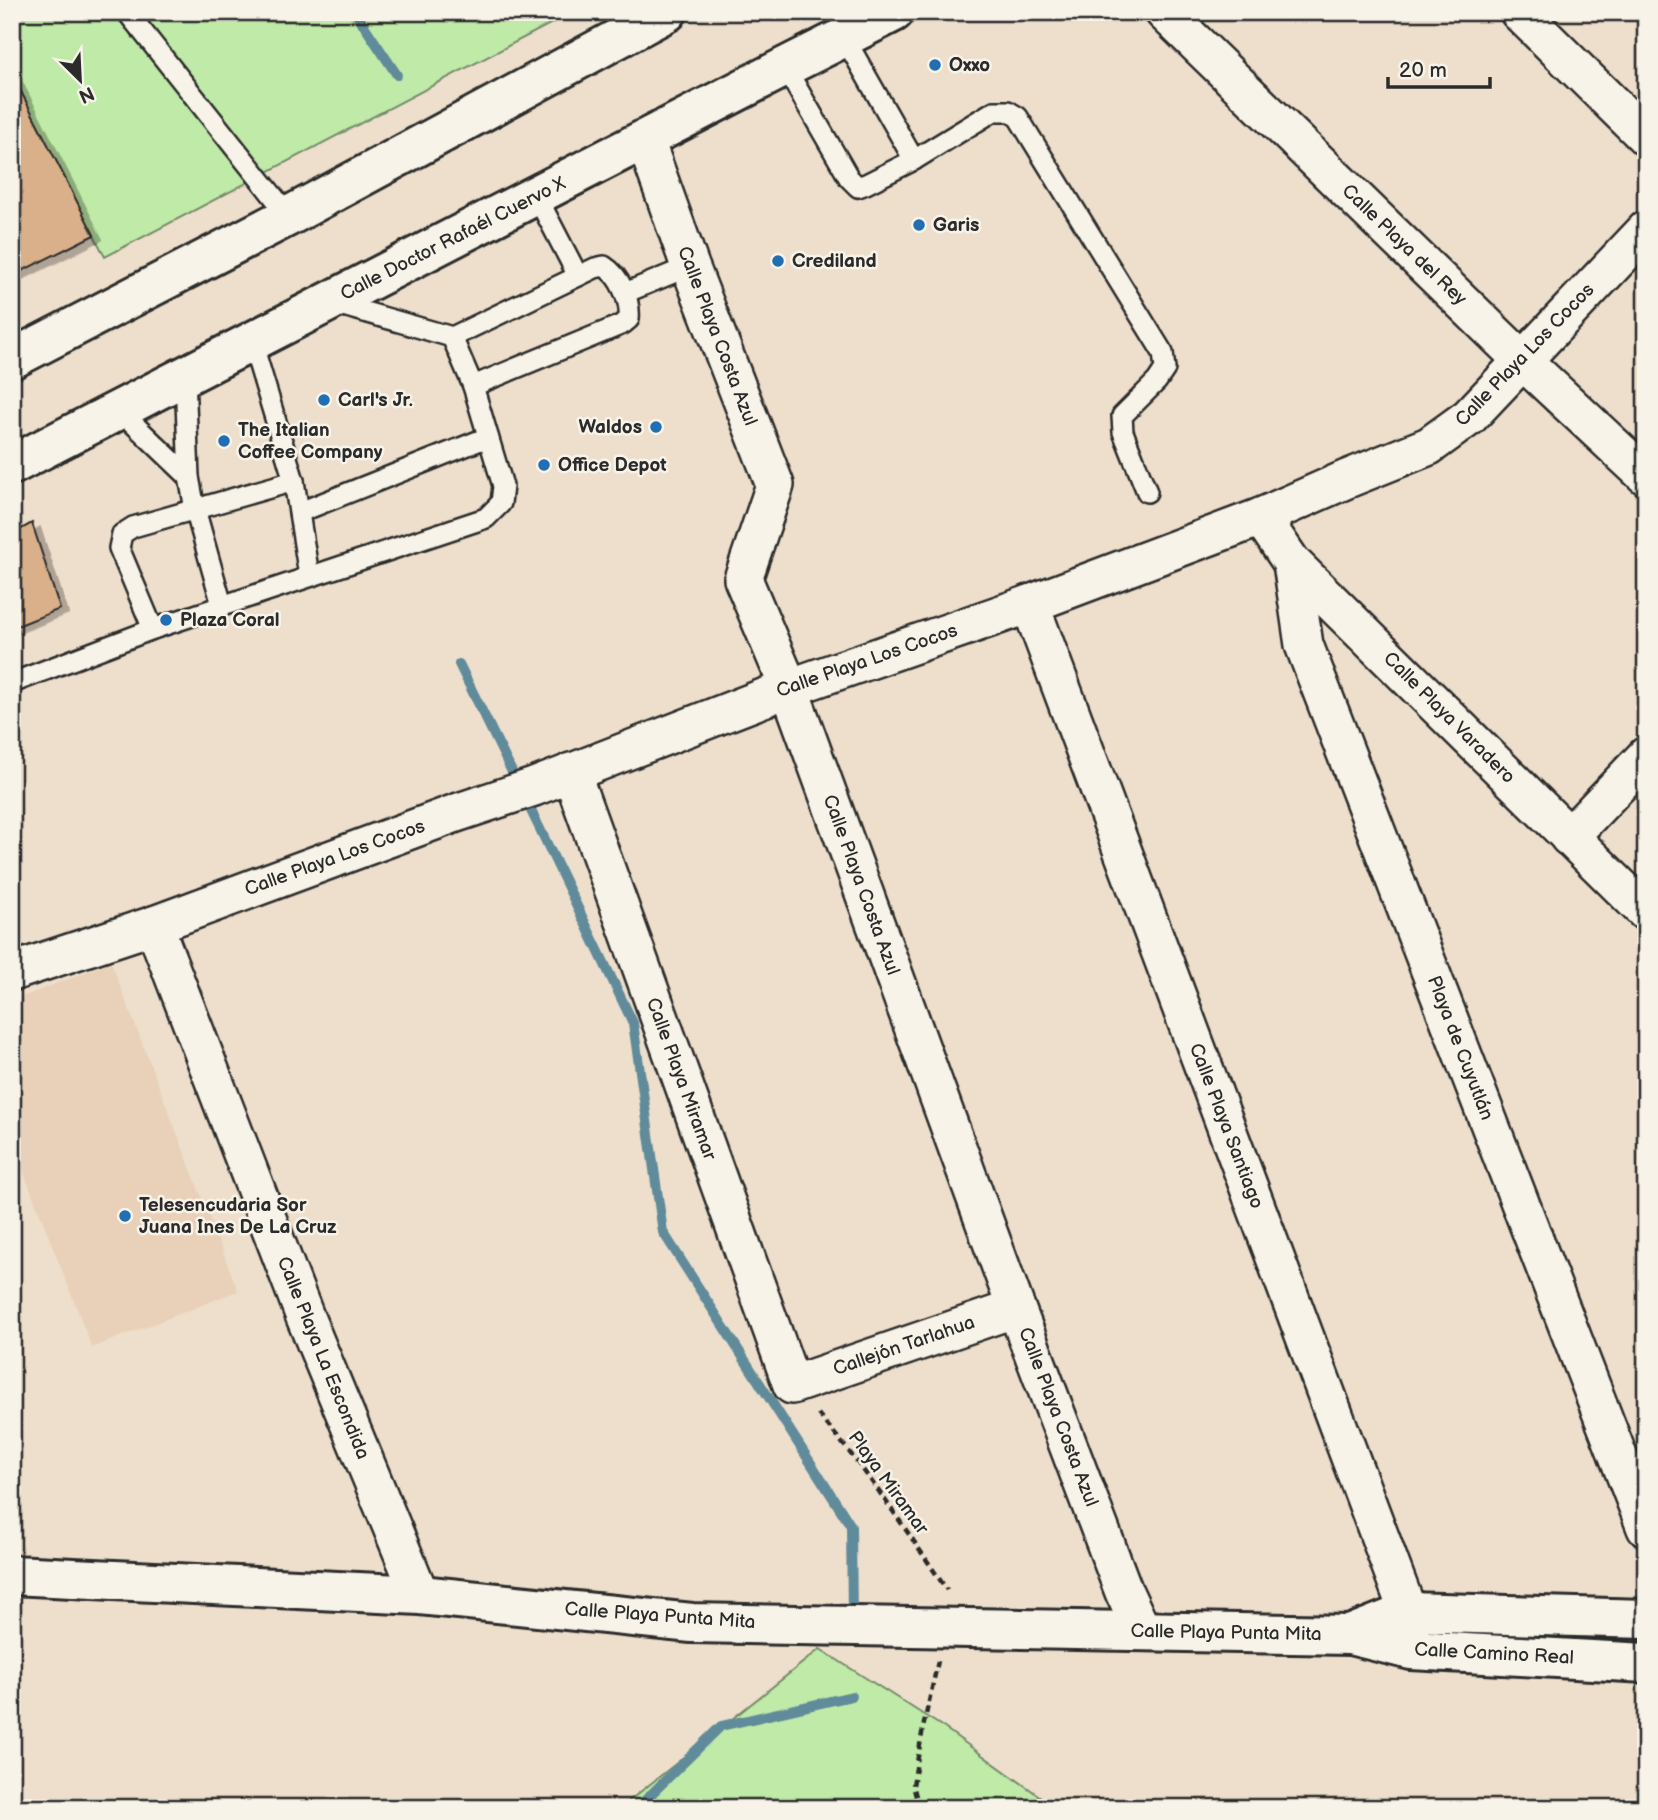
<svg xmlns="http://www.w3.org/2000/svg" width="1658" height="1820" font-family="'Balsamiq Sans',sans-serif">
<defs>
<filter id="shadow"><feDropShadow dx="8" dy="4.5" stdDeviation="0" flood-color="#0004"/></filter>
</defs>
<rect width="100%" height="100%" fill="#eedfcc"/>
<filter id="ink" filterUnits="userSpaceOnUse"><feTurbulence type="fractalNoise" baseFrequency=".0143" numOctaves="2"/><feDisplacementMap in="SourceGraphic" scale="14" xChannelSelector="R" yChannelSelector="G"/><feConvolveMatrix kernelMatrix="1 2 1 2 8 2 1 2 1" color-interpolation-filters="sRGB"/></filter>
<g filter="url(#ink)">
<path fill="#e8d1b8" d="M111,962L238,1291L92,1348L12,1142V1001Z"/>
<g fill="#bfeaa7" stroke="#758a69" stroke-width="2">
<path d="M12,12H573L105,257L12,74Z"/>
<path d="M820,1649L943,1727L1056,1808H620Z"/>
</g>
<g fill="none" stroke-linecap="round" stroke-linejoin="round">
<g stroke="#618b9b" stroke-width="10">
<path d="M355,12L397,75"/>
<path d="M459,664L540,829L633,1023L663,1232L851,1526L852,1618"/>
<path d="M637,1808L721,1726L852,1696"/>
</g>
</g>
<g fill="#d9b08a" stroke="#2b2b2b" stroke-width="2" filter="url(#shadow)">
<path d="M12,74L94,235L12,276Z"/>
<path d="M32,523L60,609L12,628V534Z"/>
</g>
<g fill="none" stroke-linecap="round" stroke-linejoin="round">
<g stroke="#2b2b2b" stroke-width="24">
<g id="lane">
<path d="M127,12L289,216"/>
<path d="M844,37L914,160"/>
<path d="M785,67L849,178L858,187L866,184L914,160L994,111H1008L1018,117L1163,353L1165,369L1157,381L1122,416L1123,432L1147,492"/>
<path d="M536,195L578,276"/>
<path d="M625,293L690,266"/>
<path d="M333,303L452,337L595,268L604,266C620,276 631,301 629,319L623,324L473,386"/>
<path d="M252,342L294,481L309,576"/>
<path d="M185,377L189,477L195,509L222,605"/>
<path d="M120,411L189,477"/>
<path d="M300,512L488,437"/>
<path d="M153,629L119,548L122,534L133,527L294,481"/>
<path d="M12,683L153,629L486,518L501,503L503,486L473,386L452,337"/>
</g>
</g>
<g stroke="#2b2b2b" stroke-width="42">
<g id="street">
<path d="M1164,12L1523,361L1646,476"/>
<path d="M1519,12L1646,137"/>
<path d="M645,140L690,266L775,485L743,579L789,688L1016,1308L1124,1592L1142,1631"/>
<path d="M1261,517L1292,563L1646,912"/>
<path d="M1292,563L1304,645L1646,1528"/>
<path d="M1030,604L1408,1612L1411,1644"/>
<path d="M571,772L792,1385L1016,1308"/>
<path d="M1569,837L1646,756"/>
<path d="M154,925L305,1317L420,1595"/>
<path d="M12,972L154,925L456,813L534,787L789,688L1030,604L1261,517L1347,479L1429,446L1469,417L1646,230"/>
</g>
</g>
<g stroke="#2b2b2b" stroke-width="44">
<g id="secondary">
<path d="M12,1575L420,1595L692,1623L1350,1635L1411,1650L1646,1663"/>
<path d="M1350,1635L1408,1612L1646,1619"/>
</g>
</g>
<g stroke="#2b2b2b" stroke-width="44">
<g id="primary">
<path d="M12,359L289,216L667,12"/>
<path d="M12,465L785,67L894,12"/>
</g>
</g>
<g stroke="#2b2b2b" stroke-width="4.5" stroke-dasharray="7 5" stroke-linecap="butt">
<path d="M818,1414C866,1469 906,1530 947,1590"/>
<path d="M919,1808L913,1785L923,1728L938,1661"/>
</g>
<use href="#lane" stroke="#f7f3e8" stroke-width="19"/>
<use href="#street" stroke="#f7f3e8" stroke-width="37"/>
<use href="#secondary" stroke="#f7f3e8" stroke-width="38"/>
<use href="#primary" stroke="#f7f3e8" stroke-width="38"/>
</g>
</g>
<g fill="#1f6fb2" stroke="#f7f3e8" stroke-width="2.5">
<circle cx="935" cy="65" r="7"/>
<circle cx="919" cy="225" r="7"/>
<circle cx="778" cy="261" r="7"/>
<circle cx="324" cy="400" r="7"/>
<circle cx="656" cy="427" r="7"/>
<circle cx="224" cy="441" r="7"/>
<circle cx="544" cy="465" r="7"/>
<circle cx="166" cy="620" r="7"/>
<circle cx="125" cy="1216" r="7"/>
</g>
<g text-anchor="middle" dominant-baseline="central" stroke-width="5" stroke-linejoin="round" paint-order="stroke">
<g font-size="19" font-weight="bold" fill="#2b2b2b" stroke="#f7f3e8" text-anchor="start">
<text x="949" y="65">Oxxo</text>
<text x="933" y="225">Garis</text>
<text x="792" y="261">Crediland</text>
<text x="338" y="400">Carl's Jr.</text>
<text x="642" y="427" text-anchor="end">Waldos</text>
<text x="238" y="430">The Italian<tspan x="238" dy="22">Coffee Company</tspan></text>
<text x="558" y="465">Office Depot</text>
<text x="180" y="620">Plaza Coral</text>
<text x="139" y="1205">Telesencudaria Sor<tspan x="139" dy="22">Juana Ines De La Cruz</tspan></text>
</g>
<g font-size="19" fill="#2b2b2b" stroke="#f7f3e8">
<text transform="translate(453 239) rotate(-27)">Calle Doctor Rafaél Cuervo X</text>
<text transform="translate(1404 245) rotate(44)">Calle Playa del Rey</text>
<text transform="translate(717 336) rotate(69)">Calle Playa Costa Azul</text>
<text transform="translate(1525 355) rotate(-46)">Calle Playa Los Cocos</text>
<text transform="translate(867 661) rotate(-19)">Calle Playa Los Cocos</text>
<text transform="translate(1449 718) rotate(45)">Calle Playa Varadero</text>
<text transform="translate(335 858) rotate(-20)">Calle Playa Los Cocos</text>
<text transform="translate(861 885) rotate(70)">Calle Playa Costa Azul</text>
<text transform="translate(1460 1048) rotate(69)">Playa de Cuyutlán</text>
<text transform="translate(681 1079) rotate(70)">Calle Playa Miramar</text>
<text transform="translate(1226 1126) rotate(69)">Calle Playa Santiago</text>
<text transform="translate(904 1346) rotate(-19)">Callejón Tarlahua</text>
<text transform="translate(323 1358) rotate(68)">Calle Playa La Escondida</text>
<text transform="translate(1058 1417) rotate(69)">Calle Playa Costa Azul</text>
<text transform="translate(888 1483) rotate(54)">Playa Miramar</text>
<text transform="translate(660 1616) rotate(4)">Calle Playa Punta Mita</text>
<text transform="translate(1226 1633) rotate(1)">Calle Playa Punta Mita</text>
<text transform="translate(1494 1654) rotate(3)">Calle Camino Real</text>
</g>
</g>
<rect width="1658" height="1820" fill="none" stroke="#f7f3e8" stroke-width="42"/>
<rect x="21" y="21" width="1616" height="1778" fill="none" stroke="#2b2b2b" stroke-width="2.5" filter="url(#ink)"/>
<g transform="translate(80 80) rotate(156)" stroke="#f7f3e8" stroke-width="5" paint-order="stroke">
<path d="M0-5L12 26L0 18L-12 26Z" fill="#2b2b2b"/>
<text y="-10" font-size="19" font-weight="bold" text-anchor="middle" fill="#2b2b2b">N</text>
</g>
<path d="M1388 77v10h102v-10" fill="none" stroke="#2b2b2b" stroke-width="3.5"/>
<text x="1399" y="77" font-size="21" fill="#2b2b2b" stroke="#f7f3e8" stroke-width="5" paint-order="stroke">20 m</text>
</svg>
